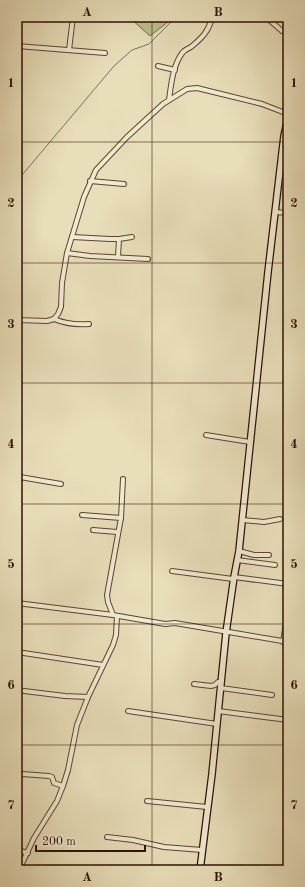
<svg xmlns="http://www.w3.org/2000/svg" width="305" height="887" font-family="'Old Standard TT',serif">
<rect width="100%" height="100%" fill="#e8deb9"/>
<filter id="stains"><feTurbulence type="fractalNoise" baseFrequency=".005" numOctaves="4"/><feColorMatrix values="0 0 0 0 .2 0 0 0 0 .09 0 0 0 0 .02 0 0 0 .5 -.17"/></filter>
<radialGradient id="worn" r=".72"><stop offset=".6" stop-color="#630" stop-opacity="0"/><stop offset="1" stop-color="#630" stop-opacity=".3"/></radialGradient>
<path fill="#bcc08b" stroke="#756846" d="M129,17H174L150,36Z"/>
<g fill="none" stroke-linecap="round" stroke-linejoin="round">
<path stroke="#6d776a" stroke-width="1" d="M17,181L114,66L132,50L149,44L176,17"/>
<g stroke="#5c442e" stroke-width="6">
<g id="street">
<path d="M266,17L282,31"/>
<path d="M17,22L18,17"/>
<path d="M17,46L105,53"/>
<path d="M69,50L73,17"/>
<path d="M158,66L175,70"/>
<path d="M169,100C171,85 173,64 183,52C185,50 189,48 191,47C202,38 209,31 212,17"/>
<path d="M90,181L124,184"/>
<path d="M275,212L288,213"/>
<path d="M72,237L110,239H119"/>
<path d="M67,253L90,256L148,259"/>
<path d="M118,257L119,239L132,237"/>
<path d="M54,319C66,324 77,325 89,324"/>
<path d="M17,320L47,321L54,319L58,314L61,307L62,283L67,253L84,197L96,170L127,137L163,104L187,89L197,88L262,104L288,114"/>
<path d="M206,435L250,442"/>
<path d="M17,494L20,477L61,484"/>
<path d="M82,515L121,518"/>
<path d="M242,520L264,522L280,519"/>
<path d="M93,530L117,532"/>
<path d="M239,551L254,555H269"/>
<path d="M237,560L275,565"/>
<path d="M172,571L233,579"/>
<path d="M234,577L288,584"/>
<path d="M17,603L113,615L165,624L175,623L288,642"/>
<path d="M113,615L108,602L107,595L121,518L123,479"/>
<path d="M283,642L286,623"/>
<path d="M17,652L103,665"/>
<path d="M194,684L211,686L215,685L218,682H221"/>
<path d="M221,688L272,695"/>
<path d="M24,691L65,696L88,697"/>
<path d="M128,711L217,724"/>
<path d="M218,711L288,720"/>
<path d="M17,775L22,774L49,776L52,777L54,783L63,786"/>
<path d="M147,801L207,807"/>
<path d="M107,837L133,840L164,847L202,850"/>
<path d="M17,850L28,853"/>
<path d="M19,870L34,838L57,801L63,786L68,770L77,725L88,697L113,645L116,635L117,616"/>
</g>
</g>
<g stroke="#2e1000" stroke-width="8">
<path id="secondary" d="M200,870L212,774L226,633L234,577L239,551L268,272L284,136L288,117"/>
</g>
<use href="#street" stroke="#f0ead2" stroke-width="4"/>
<use href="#secondary" stroke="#f0ead2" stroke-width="5.5"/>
</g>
<path fill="none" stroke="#2e1000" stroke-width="1" stroke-opacity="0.55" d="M152,17V870M17,142H288M17,263H288M17,383H288M17,504H288M17,624H288M17,745H288"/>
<rect width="305" height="887" fill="none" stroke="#e8deb9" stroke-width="44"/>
<path d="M36 845v6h109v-6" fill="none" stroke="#2e1000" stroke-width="2"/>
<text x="42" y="845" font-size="12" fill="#2e1000" stroke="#f0ead2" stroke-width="3" paint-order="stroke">200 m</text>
<rect x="22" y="22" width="261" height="843" fill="none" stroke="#2e1000" stroke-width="1.5"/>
<g font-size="13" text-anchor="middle" font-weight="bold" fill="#2e1000">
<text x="87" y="16">A</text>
<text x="218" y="16">B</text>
<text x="11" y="87">1</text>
<text x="294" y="87">1</text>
<text x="11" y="207">2</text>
<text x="294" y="207">2</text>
<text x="11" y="328">3</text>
<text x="294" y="328">3</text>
<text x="11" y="448">4</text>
<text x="294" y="448">4</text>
<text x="11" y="568">5</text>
<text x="294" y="568">5</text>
<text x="11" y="689">6</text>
<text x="294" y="689">6</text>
<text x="11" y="809">7</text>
<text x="294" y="809">7</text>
<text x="87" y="881">A</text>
<text x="218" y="881">B</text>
</g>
<rect width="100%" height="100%" filter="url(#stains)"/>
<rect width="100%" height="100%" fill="url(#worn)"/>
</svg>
